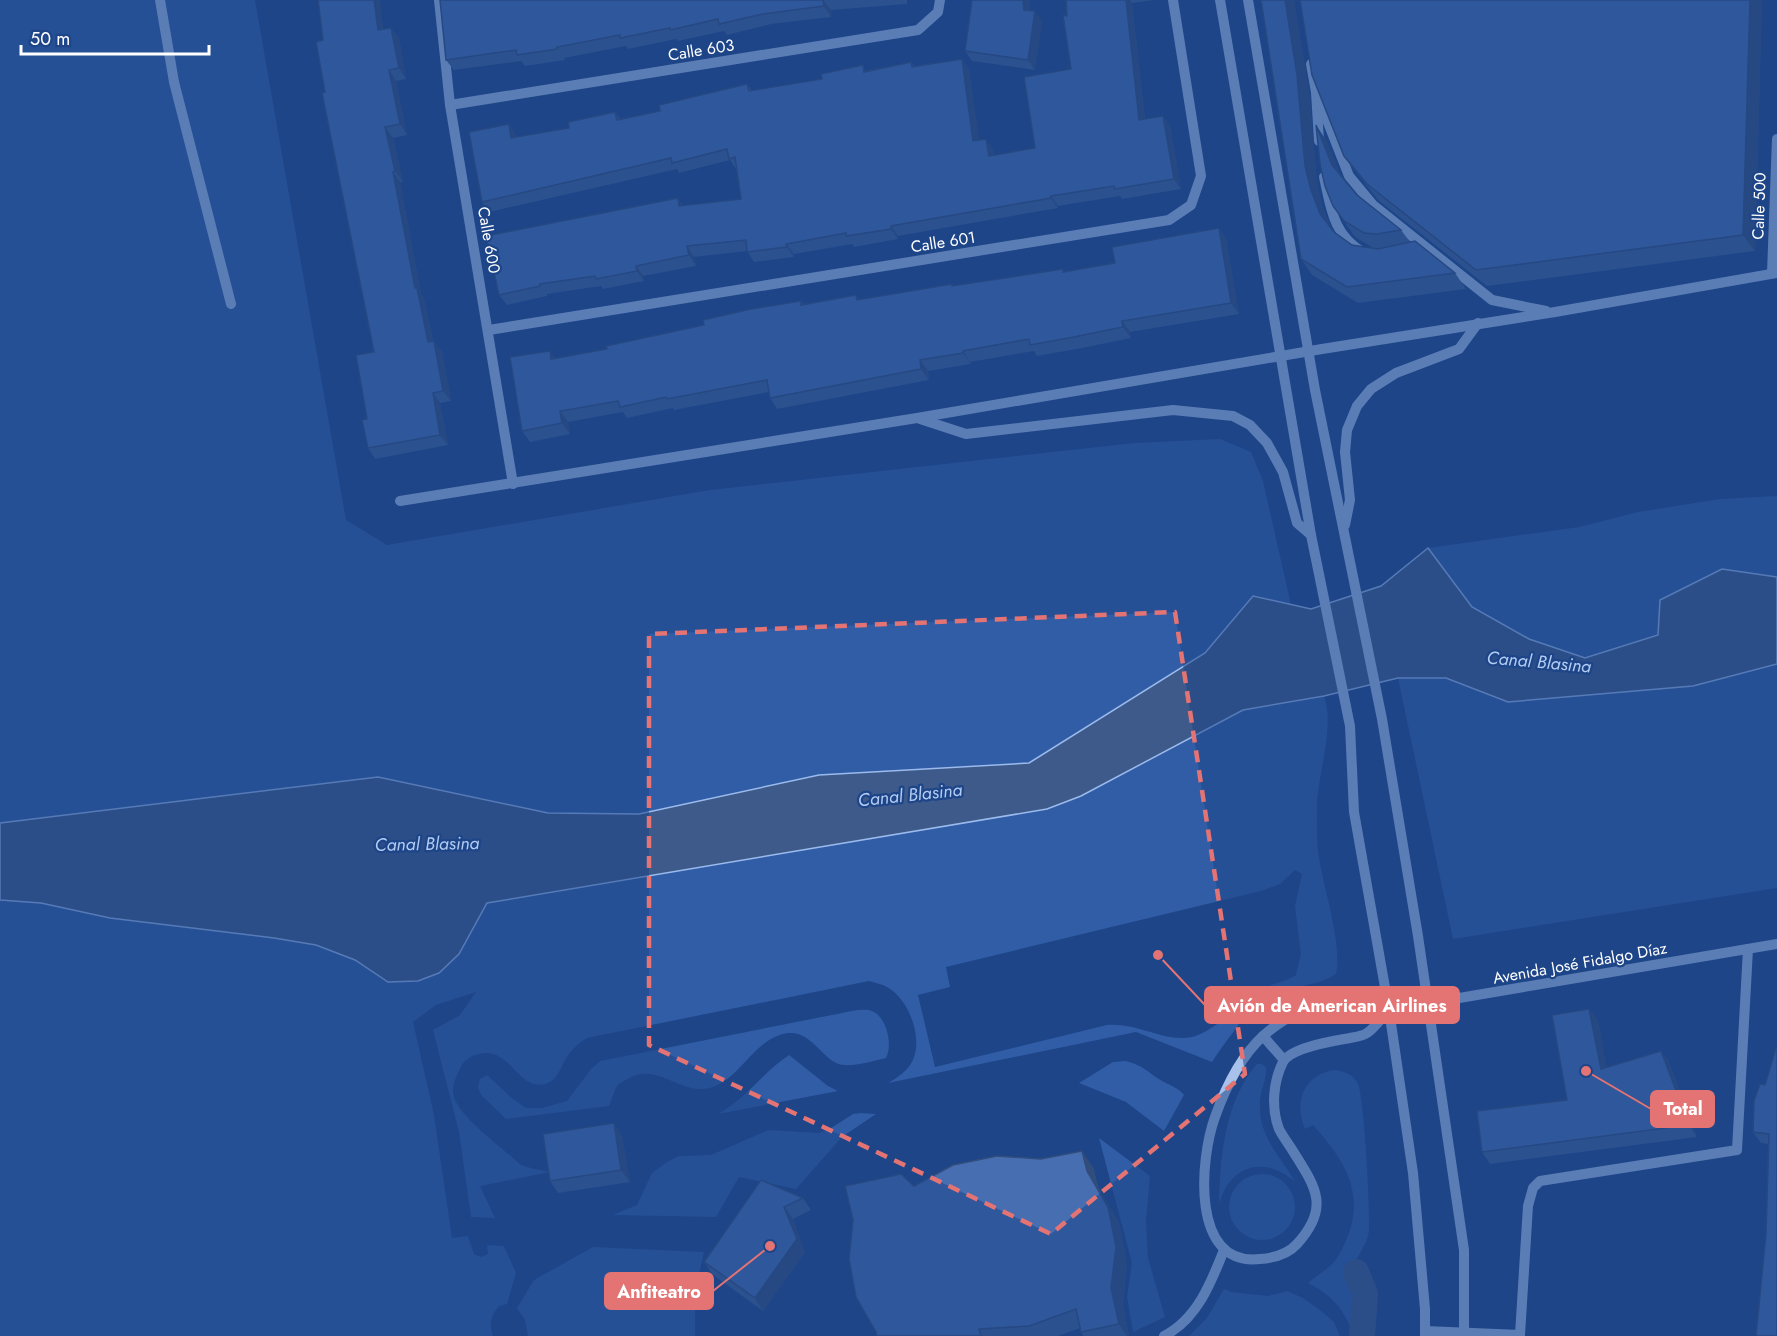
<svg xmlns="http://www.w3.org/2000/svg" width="1777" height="1336" font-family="Jost,sans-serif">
<rect width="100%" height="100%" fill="#1d4588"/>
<g fill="#315da6" fill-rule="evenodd">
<path d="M0,0H255L346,520L387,545L710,490L1134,443L1220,439L1251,452L1263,481L1291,605L1253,596L1205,653L1029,763L819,775L639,814L548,813L378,777L0,823Z"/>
<path d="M1777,496V577L1722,569L1658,634L1585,658L1529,639L1472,607L1428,548L1579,527L1638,512L1720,499Z"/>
<path d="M1777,664V888L1453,939L1398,678H1446L1508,702L1693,686Z"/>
<path d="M1324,696C1336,730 1315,779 1317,815C1317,827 1317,839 1318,851C1322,884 1343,944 1336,974C1320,985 1304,984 1286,990C1254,1000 1230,1035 1212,1062L1136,1032L888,1083C897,1078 907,1071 912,1062C924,1039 909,999 887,987C882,984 875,983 869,981L587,1038C579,1043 572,1049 567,1057C560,1067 559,1080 545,1084C518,1091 510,1046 479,1054C469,1056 462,1062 459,1071C455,1079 451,1088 454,1097C460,1118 504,1149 521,1165L534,1169L550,1172L480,1186L495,1218L471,1217L459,1132L433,1030L460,1015L476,992L436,1005L413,1022L434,1115L452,1238L468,1236L474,1254L481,1257L488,1254L487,1245L504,1246L516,1273L507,1304L499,1306C491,1316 489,1323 493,1336H0V900L41,903L110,918L274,938L316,945L355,960L388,982L459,954L487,903L1047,809L1081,796L1243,710ZM1295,870L1302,874L1295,906L1301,954L1296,975C1285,982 1273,983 1262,989C1239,1002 1211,1038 1184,1038C1159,1039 1136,1023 1107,1025L935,1067L918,995L950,987L946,967L1261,891L1280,884Z"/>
<path d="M857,1010C861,1010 868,1009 872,1011C887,1017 893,1045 886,1058C872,1061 849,1069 836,1063C821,1055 810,1033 791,1033C754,1034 739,1086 704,1089C676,1091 654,1061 626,1080C625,1080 619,1084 618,1085C614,1090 612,1100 609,1106L506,1119L481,1095L478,1087L480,1079L487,1075L513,1099L526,1108H542L567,1101L591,1069L600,1061Z"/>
<path d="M789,1055L828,1086L838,1091L718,1114C747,1098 763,1072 789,1055Z"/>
<path d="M1126,1061C1145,1066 1148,1073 1164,1082C1172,1086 1178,1088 1184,1095L1164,1131L1126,1102L1079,1083L1113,1062Z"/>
<path d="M1257,1064H1262L1266,1067C1267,1079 1261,1089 1260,1100C1258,1138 1279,1153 1295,1182C1265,1155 1229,1165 1219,1205C1220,1158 1224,1102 1257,1064Z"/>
<path d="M1336,1070C1346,1072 1354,1075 1358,1084C1364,1096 1372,1225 1368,1236C1364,1249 1355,1261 1349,1273L1358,1306L1357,1336H1353C1346,1311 1332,1295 1308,1283C1316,1276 1327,1270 1334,1262C1339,1255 1344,1246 1347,1238C1366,1192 1343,1158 1313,1125L1305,1129C1293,1101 1305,1073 1336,1070Z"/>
<path d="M861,1113L876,1114L842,1137L796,1189L739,1177L716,1217L613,1215L637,1205L652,1173L667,1162L679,1156L711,1155L768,1130L819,1133L828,1130L853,1114Z"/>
<path d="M1099,1138L1150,1176L1146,1221L1148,1258L1165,1317L1133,1332L1127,1297L1132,1263Z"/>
<circle cx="1262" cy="1207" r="33"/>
<path d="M593,1247L704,1252L695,1293V1336H528L525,1320L517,1308L534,1280Z"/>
<path d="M1224,1289L1231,1292L1268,1296L1287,1291L1303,1298L1320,1310L1334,1322L1340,1336H1189L1207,1318Z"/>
</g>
<path fill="#3d5a8b" stroke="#9bbbed" stroke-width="1.5" d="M1428,548L1472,607L1529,639L1585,658L1658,635L1660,600L1722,569L1777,577V664L1693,686L1508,702L1446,678H1398L1324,696L1243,710L1081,796L1047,809L487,903L459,954L439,973L418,981L388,982L355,960L316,945L274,938L110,918L41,903L0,900V823L378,777L548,813L639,814L819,775L1029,763L1205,653L1253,596L1311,609L1381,586Z"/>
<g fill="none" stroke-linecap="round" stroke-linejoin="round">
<path stroke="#3d5a8b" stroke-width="26" d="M1356,1272L1365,1294L1362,1336"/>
<g stroke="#a7c1eb" stroke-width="10">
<path d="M160,0L174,82L231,304"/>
<path d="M439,0L450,105L513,484"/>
<path d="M1220,0L1311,535L1350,726L1354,812L1389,1010L1413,1173L1425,1309V1336"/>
<path d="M1248,0L1315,390L1382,719L1418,936L1464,1250V1336"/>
<path d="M1311,64L1316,92L1319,141"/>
<path d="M1316,92L1349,176L1373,205L1492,300L1546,311"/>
<path d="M450,105L918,30L938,12L940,0"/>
<path d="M1324,177C1331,209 1333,235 1364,253"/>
<path d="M1772,273L1777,139"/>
<path d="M489,330L1169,220L1191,205L1201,176L1173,0"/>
<path d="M920,419L966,434L1173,410L1233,416L1250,425L1267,443L1283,472L1297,523L1311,535"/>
<path d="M400,501L917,418L1322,349L1555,312L1777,273"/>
<path d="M1345,525L1350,500L1345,452L1347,430L1357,406L1371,389L1396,373L1459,349L1478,323"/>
<path d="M1358,997L1389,1010C1382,1017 1375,1028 1367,1033C1363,1036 1355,1037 1350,1038C1334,1041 1291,1047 1283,1062C1273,1082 1271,1108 1279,1129C1282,1135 1287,1142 1291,1148C1314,1185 1332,1206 1297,1244C1288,1254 1273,1258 1260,1259C1190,1267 1200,1158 1215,1117C1225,1089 1241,1056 1263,1036C1292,1010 1321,1003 1358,997Z"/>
<path d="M1389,1010L1777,944"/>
<path d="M1263,1036L1284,1060"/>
<path d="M1425,1331L1520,1335L1528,1206L1533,1188L1540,1181L1737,1150L1748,949"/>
<path d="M1164,1336C1197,1319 1211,1283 1224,1250"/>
</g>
</g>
<g fill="#3c5f98">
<path d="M440,0H907V4L831,10V17L771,24L727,35L724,31L678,41L676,39L628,49L626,46L564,58L565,60L525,66L521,61L454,70L446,60Z"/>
<path d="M1029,0L1030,10L1042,21L1035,70L972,61L965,51Z"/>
<path d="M1066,0H1154L1132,3L1145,119L1170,126L1181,189L1122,199L1120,196L1058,206V208L898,236V239L854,247L852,244L794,254V257L754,262L747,251L694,257L696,266L643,276L644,281L603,289L601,286L547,294V296L507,305L499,295L683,205L741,199L736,169L730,160L679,173L677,169L489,212L482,202L516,135V137L569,128L615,112L620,119L660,111L747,84L752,91L822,79L911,62L914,66L962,59L969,70L979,140L993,149L994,155L1035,148L1071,69Z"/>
<path d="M1762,0L1755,251L1487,286L1378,200L1356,172L1344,156Z"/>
<path d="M1294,1L1309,91L1317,182L1322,206L1331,228L1334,232L1352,245L1373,248L1355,237L1333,206L1316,125L1327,142L1341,176L1357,195L1401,230L1410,242L1455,273L1466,289L1358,303L1312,275L1301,259Z"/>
<path d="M391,28L399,38L406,79L396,81L407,135L393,138L403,182H400L421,294L424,299L433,341L442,351L451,401L440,403L448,445L375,459L368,448L367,419L374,352L325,92L323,40Z"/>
<path d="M1219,228L1226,239L1239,314L1130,332L1131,338L1082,348L1037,356L1034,351L970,362L971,364L928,371L929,380L777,409L770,398L769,392L674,410L673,408L627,418L623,412L568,422L570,434L530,442L522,431L555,359L607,349L801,301L803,304L856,295L859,300L952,284L953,286L1065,272L1115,263Z"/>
<path d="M1598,1020L1606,1068L1661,1051L1669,1062L1697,1137L1490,1164L1482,1152L1567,1100Z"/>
<path d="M1777,1048L1766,1234L1768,1144L1761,1143L1753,1132L1765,1085Z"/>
<path d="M622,1136L630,1182L558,1193L550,1181Z"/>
<path d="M1093,1167L1098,1187L1119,1223L1127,1263L1123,1304L1129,1336H1083L1081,1332L1080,1328L1058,1336H877Z"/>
<path d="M761,1180L803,1198L811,1210L793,1219L805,1252L763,1311L712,1274L704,1262Z"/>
</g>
<g fill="#314d7c">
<path d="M374,0H380L385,41L378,30Z"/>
<path d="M823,0L831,10V17L824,6Z"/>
<path d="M1023,0H1029L1031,20L1024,10Z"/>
<path d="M1126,0H1130L1132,3L1146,130L1139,120Z"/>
<path d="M1285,0H1294L1309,91L1317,182L1322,206L1331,230L1320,214L1311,190L1305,166Z"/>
<path d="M1750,0H1762L1755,251L1743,235Z"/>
<path d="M1035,11L1042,21L1035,70L1028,60Z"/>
<path d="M391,28L399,38L406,79L399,68Z"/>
<path d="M962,59L969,70L981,151L973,141Z"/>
<path d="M389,70L396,81L407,135L400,124Z"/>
<path d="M1163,116L1170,126L1181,189L1174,179Z"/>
<path d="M509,124L516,135L518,148L511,138Z"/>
<path d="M1316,125L1327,142L1343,181L1332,165Z"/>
<path d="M385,127L393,138L403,182L395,171Z"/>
<path d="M986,139L993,149L996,166L989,156Z"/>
<path d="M393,172L400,182L421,294L424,299L435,353L428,342L415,288Z"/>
<path d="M1051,196L1058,206V208L1051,198Z"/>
<path d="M678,198L685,208L679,206Z"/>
<path d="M891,226L898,236V239L891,229Z"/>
<path d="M1219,228L1226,239L1239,314L1231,303Z"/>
<path d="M786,244L794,254V257L787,247Z"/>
<path d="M687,246L694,257L696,266L689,255Z"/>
<path d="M636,266L643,276L644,281L637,271Z"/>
<path d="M1122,321L1130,332L1131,338L1123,327Z"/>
<path d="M434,341L442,351L451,401L443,391Z"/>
<path d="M550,351L557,361L551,359Z"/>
<path d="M963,351L970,362L971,364L963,353Z"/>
<path d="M920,360L928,371L929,380L921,369Z"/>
<path d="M433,393L440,403L448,445L440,435Z"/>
<path d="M560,411L568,422L570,434L562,423Z"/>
<path d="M1589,1009L1598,1020L1609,1081L1601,1069Z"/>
<path d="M1661,1051L1669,1062L1697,1137L1689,1125Z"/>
<path d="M614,1123L622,1136L630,1182L621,1170Z"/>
<path d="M1082,1151L1093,1167L1098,1187L1119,1223L1127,1263L1123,1304L1129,1336H1127L1119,1324Z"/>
<path d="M784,1207L793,1219L805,1252L763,1311L755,1298Z"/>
</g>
<g fill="#466eb1" stroke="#314d7c" stroke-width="1.5">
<path d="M318,0H374L378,30L391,28L399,68L389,70L400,124L385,127L395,171L393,172L415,288H417L428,342L434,341L443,391L433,393L440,435L368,448L362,420L367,419L356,355L374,352L322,93L325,92L316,42L323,40Z"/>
<path d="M440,0H823L824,6L763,14L719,24L718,19L670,30V28L620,38V35L557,47V49L517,55L516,50L446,60Z"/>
<path d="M972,0H1023L1024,10L1035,11L1028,60L965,51Z"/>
<path d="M1066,0H1126L1139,120L1163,116L1174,179L1115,189L1114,186L1051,196V198L891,226V229L846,236V233L786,244L787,247L747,252L746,240L687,246L689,255L636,266L637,271L596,279L595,276L540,284V286L499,295L486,236L678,198L679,206L741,199L735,157L729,159L727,149L672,163L671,158L482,202L469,132L509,124L511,138L569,128L568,122L615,112L617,120L660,111L659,105L747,84L749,91L822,79L821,74L863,65L864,72L911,62L912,67L962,59L973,141L986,139L989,156L1035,148L1024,77L1071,69L1063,15L1067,16Z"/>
<path d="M1261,0H1285L1297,75L1305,166L1311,190L1320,214L1334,232L1352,245L1378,249L1415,241L1455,273L1347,287L1301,259Z"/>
<path d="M1300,0H1750L1743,235L1476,270L1367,184L1344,156L1312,75Z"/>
<path d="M1316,125L1332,165L1357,195L1401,230L1377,234L1364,233L1344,221L1333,206L1325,186L1320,164Z"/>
<path d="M1219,228L1231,303L1122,321L1123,327L1074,337L1030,345L1029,339L963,351V353L920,360L921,369L770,398L767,380L667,399L666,397L620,407L618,401L560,411L562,423L522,431L510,357L550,351L551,359L607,349L606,346L704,325L703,320L751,309L801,301V305L856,295L857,300L952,284V286L1063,269V272L1115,263L1112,247Z"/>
<path d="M1589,1009L1601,1069L1661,1051L1689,1125L1482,1152L1477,1111L1567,1100L1552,1015Z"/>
<path d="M1776,1048H1777V1336H1756L1766,1234L1769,1134L1753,1132L1754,1101L1760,1084L1765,1085Z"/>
<path d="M614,1123L621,1170L550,1181L543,1134Z"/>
<path d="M1082,1151L1087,1171L1108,1207L1116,1247L1111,1288L1119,1324L1081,1332L1076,1309L1029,1326L979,1329L981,1336H877L876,1332L856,1297L849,1259L853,1220L845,1186L901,1174L914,1186L953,1165L997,1156L1041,1159Z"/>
<path d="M761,1180L803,1198L784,1207L797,1239L755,1298L704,1262Z"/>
</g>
<path d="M0 0H1777V1336H0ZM1175,612L1245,1074L1051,1234L649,1045V634Z" fill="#1d4588" fill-opacity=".55" fill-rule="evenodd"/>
<path fill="none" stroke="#e47373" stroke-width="4.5" stroke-dasharray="12 8" stroke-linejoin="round" d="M1175,612L1245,1074L1051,1234L649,1045V634Z"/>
<g text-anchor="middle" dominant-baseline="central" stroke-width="4.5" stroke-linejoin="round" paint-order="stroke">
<g font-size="16" fill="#fff" stroke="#1d4588">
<text transform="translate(701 50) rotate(-9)">Calle 603</text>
<text transform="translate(1759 206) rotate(-88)">Calle 500</text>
<text transform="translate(489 240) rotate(80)">Calle 600</text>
<text transform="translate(943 242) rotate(-9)">Calle 601</text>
<text transform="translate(1580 963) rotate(-10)">Avenida José Fidalgo Díaz</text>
</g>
<g font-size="18" font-style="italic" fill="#b3ccf3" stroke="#1d4588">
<text transform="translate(1539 662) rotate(5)">Canal Blasina</text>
<text transform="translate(910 795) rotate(-6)">Canal Blasina</text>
<text transform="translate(427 844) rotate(-1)">Canal Blasina</text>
</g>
</g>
<path fill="none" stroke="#e47373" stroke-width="2" d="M1158 955L1205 1005M1586 1071L1651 1109M770 1246L713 1291"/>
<g fill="#e47373" stroke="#1d4588" stroke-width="2">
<circle cx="1158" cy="955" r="6"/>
<circle cx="1586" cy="1071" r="6"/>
<circle cx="770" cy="1246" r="6"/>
</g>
<g fill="#e47373" stroke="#e47373" stroke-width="2">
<rect x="1205" y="987" width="254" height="36" rx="6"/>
<rect x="1651" y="1091" width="63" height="36" rx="6"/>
<rect x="605" y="1273" width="108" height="36" rx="6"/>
</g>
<g font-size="18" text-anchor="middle" font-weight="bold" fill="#fff">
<text x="1332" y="1012">Avión de American Airlines</text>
<text x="1683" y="1115">Total</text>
<text x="659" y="1298">Anfiteatro</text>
</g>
<path d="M21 45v9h188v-9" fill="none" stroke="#ffffff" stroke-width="3"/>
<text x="30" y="45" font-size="18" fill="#ffffff" stroke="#1d4588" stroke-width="4.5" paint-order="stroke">50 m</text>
</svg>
